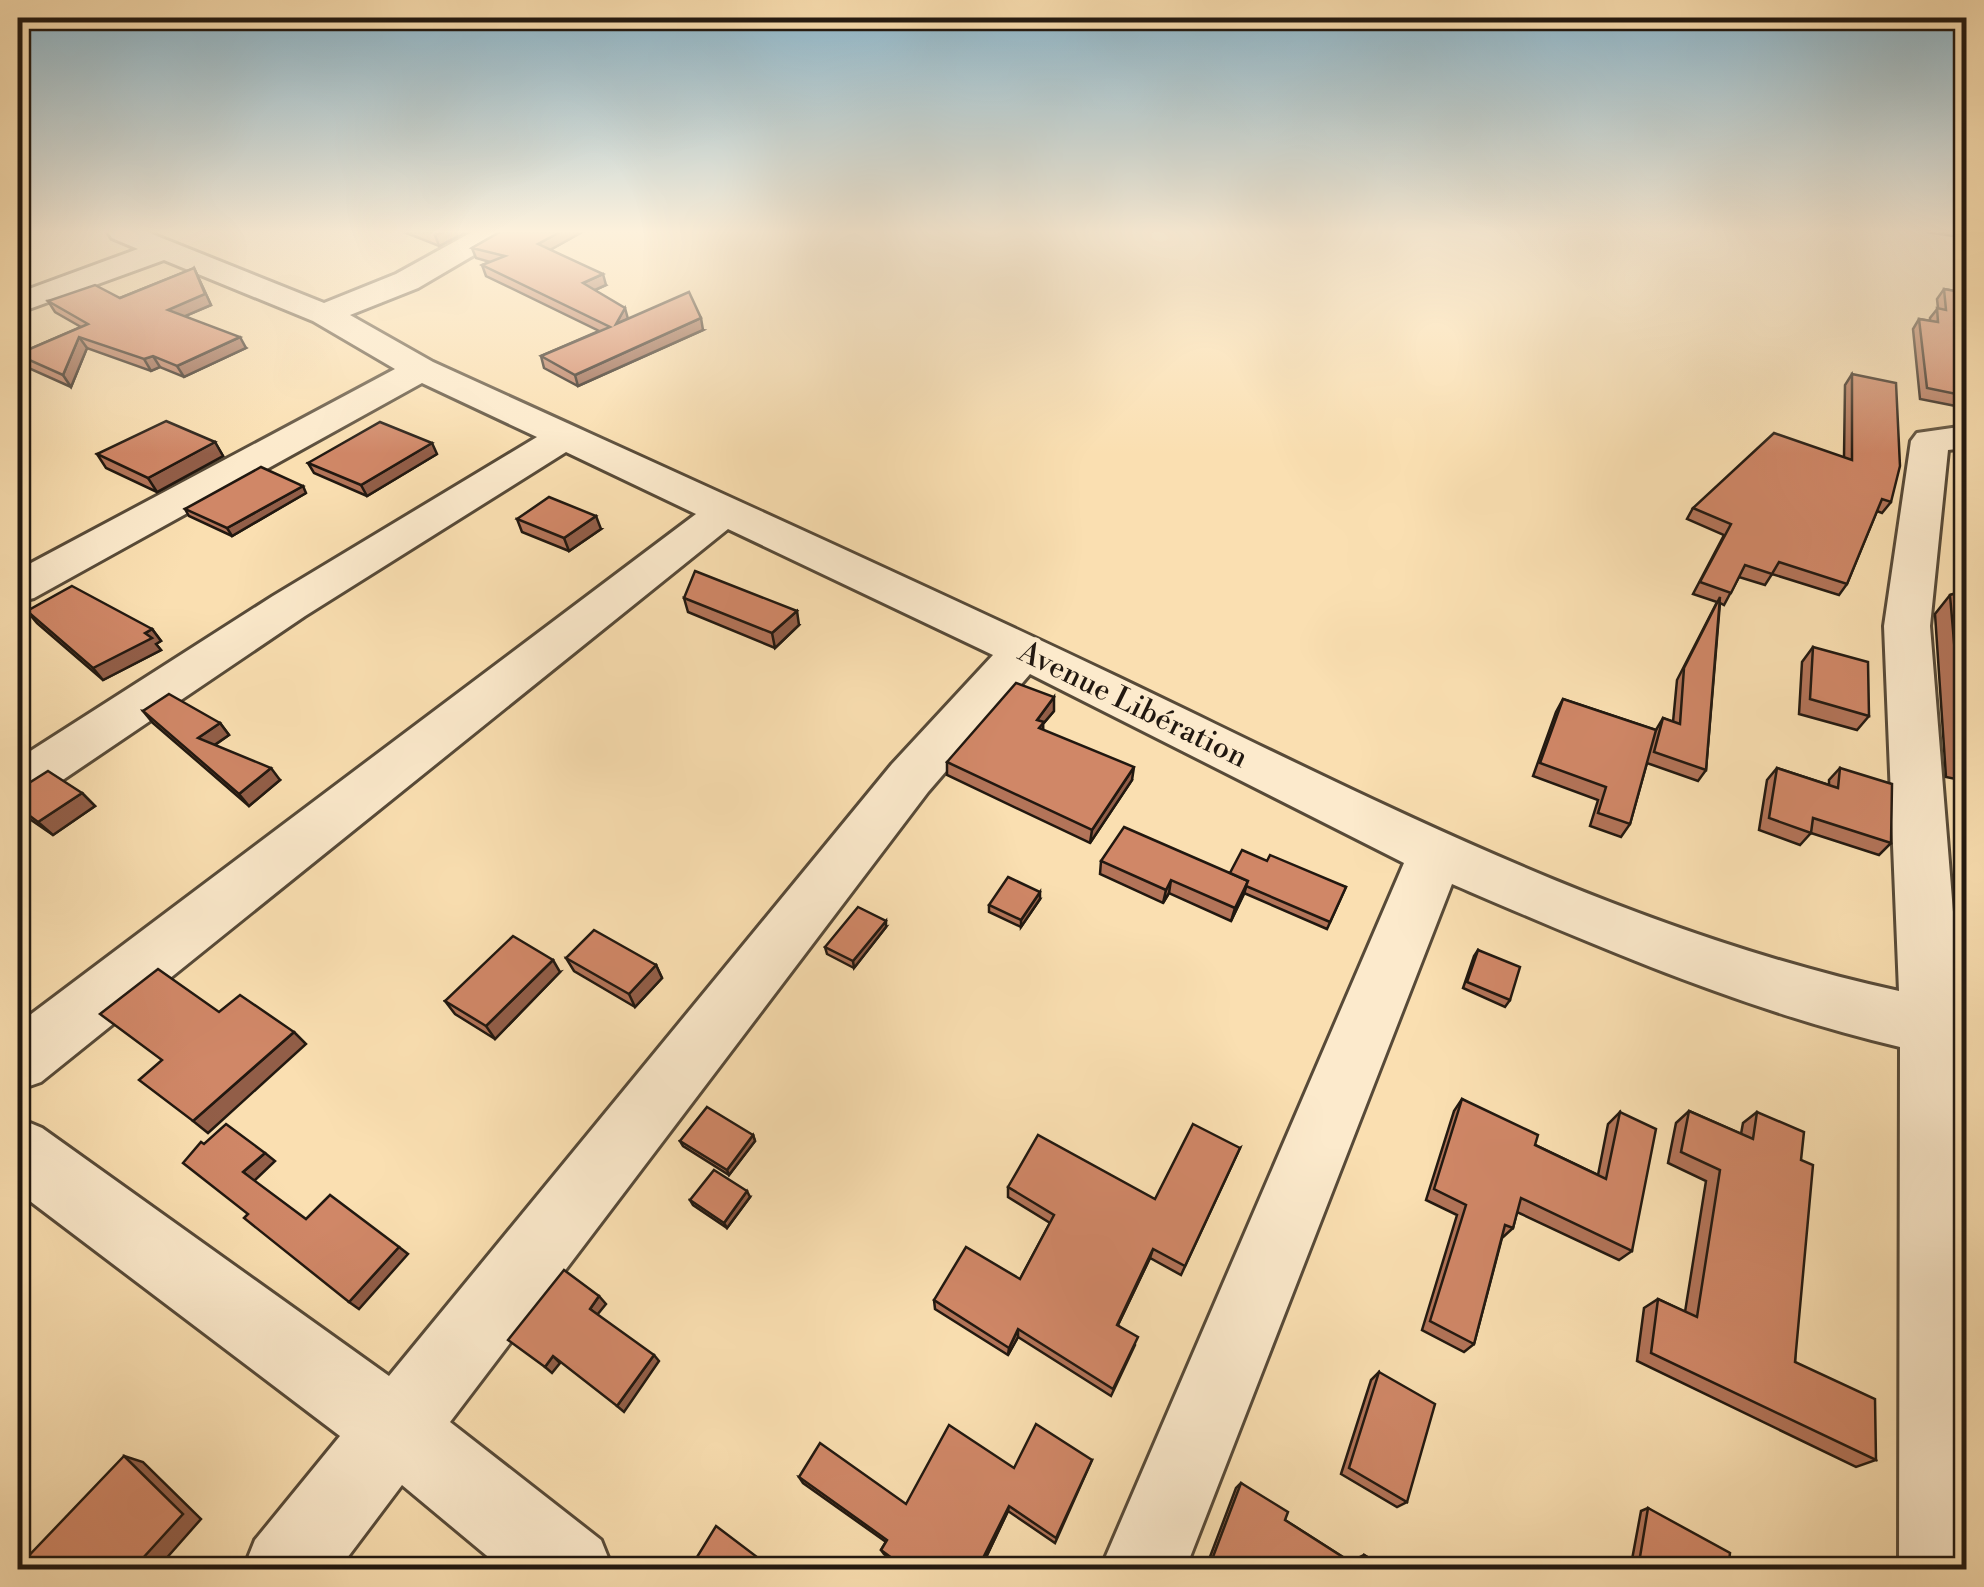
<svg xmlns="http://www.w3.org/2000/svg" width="1984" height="1587" font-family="'Libre Bodoni',serif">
<rect width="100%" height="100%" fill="#fadfb1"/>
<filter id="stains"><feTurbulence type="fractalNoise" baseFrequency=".002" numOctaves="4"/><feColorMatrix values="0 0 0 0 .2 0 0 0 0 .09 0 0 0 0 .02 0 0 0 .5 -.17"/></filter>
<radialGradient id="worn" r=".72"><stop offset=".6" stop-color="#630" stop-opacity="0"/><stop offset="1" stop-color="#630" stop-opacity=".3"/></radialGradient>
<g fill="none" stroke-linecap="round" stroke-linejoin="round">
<g stroke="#574a38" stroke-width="6">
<path id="minor" d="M108,232H147L324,303L396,274L472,232H507L503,238L418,288L350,315L433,362C661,466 891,569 1118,677C1371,798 1623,931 1899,991L1884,626L1911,441L1917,433L1966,426V448L1948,450L1930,626L1960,999H1966V1570H1899L1900,1047C1743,1010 1599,947 1452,884L1185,1570H1100L1404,863L1030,674L928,792L450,1422L601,1540L613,1570H504L402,1485L338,1570H243L255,1540L340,1436L18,1192V1118L42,1128L389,1376L892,764L993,655L728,529L41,1082L18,1090V1024L696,514L566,452L305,616L36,798L18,803V759L273,596L537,437L422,383L34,598L18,602V570L395,369L313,321L164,260L18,313V293L138,249L112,238Z"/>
</g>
<use href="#minor" fill="#fceacc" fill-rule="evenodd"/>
</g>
<g fill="#b37459" stroke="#211810" stroke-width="2.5">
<path d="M404,232H466L439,246Z"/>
<path d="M500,232H582L550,250L606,285L595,290L628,319L703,330L578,386L544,368L541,356L599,331L486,276L482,265L490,262L476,258L472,248Z"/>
<path d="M1927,232H1966V238Z"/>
<path d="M194,268L211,305L185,316L246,348L184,377L160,367L151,371L87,348L71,387L24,366L18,357V354L81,327L55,312L48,301L120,298Z"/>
<path d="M1944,289L1966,293V371H1965L1966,400L1961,407L1920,399L1913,329L1919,319L1930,321V318L1938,308L1937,299Z"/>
<path d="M1852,374L1891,502L1882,513L1877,511L1847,584L1839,595L1772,574L1765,585L1739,577L1724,605L1720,603L1706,770L1698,781L1647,763L1630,824L1621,837L1590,826L1598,800L1533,776L1556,712L1563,699L1656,730L1663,718L1673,722L1677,680L1717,602L1693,594L1724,535L1687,519L1693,508L1844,457L1845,385Z"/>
<path d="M215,442L223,456L157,492L106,468L97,454Z"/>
<path d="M437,454L367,496L314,473L308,463Z"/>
<path d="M306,493L232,536L189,516L185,509Z"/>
<path d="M517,519L601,529L569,551L522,532Z"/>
<path d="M1966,590V780L1965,781L1946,777L1935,614L1950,595Z"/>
<path d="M684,598L799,625L775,648L688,612Z"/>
<path d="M27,611L152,629L161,641L156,644L161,650L103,680L37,623Z"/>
<path d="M1813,647L1869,716L1857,730L1799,714L1802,662Z"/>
<path d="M143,711L220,723L229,735L215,745L280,780L249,806L153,723Z"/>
<path d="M1054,711L1043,724V730L1132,780L1090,843L947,775V762Z"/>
<path d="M1777,768L1829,785V780L1840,768L1891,843L1879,855L1811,833L1800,845L1759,830L1767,780Z"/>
<path d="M82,793L95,806L53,835L18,811V807Z"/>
<path d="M1101,861L1230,873L1267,861L1346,887L1327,929L1244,893L1231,921L1169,893L1163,903L1100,874Z"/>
<path d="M1040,899L1021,927L989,912V905Z"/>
<path d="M886,927L854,968L827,954L825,947Z"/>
<path d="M1478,950L1510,1000L1505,1007L1463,988L1474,956Z"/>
<path d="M566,958L656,965L662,978L635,1007L574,971Z"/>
<path d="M560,972L495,1039L455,1014L445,1001Z"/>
<path d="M1462,1099L1535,1145L1598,1175L1608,1124L1620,1112L1632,1251L1619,1260L1517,1212L1513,1228L1502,1238L1474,1344L1464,1352L1422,1330L1457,1215L1426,1200L1454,1111Z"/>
<path d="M1689,1111L1741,1134L1743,1123L1757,1112L1801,1160L1795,1362L1876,1460L1856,1467L1637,1361L1644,1308L1658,1299L1685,1312L1706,1181L1668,1163L1676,1123Z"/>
<path d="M753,1135L755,1141L729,1175L683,1146L680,1141Z"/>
<path d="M1240,1148L1181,1275L1150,1258L1118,1325L1135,1345L1111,1396L1018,1337L1008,1355L935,1309L934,1300L1020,1279L1050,1223L1008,1197V1187L1155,1199Z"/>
<path d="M750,1197L727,1228L693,1205L690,1200Z"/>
<path d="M1379,1372L1407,1502L1397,1507L1341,1474L1371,1380Z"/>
<path d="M1092,1460L1055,1543L1008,1511L980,1570H905L884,1554L881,1550L886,1542L803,1483L799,1477L906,1504L1014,1468Z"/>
<path d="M1241,1483L1285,1520L1354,1564L1356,1559L1364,1555L1388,1570H1205L1236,1488Z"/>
<path d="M1648,1508L1728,1570H1639L1631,1565L1641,1511Z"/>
</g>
<g fill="#925e48" stroke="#211810" stroke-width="2.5">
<path d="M442,232H466L439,246L435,235Z"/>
<path d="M560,232H582L541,255L538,244Z"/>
<path d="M194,268L211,305L174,321L168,310Z"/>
<path d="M603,274L606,285L586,294L583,283Z"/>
<path d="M625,308L628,319L616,324Z"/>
<path d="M701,318L703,330L578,386L575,375Z"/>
<path d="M79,337L87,348L71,387L63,375Z"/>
<path d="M240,337L246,348L184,377L177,366Z"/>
<path d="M153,356L160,367L151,371L144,359Z"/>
<path d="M215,442L223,456L157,492L148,478Z"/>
<path d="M432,443L437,454L367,496L361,485Z"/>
<path d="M303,486L306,493L232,536L227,528Z"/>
<path d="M596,516L601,529L569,551L564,538Z"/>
<path d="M797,611L799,625L775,648L772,633Z"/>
<path d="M152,629L161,641L156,644L161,650L103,680L93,668Z"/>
<path d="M1054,697V711L1043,724V736L1038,742L1037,720Z"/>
<path d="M220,723L229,735L207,750L198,738Z"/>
<path d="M1134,767L1132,780L1090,843L1092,830Z"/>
<path d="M271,768L280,780L249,806L239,794Z"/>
<path d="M82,793L95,806L53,835L38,822Z"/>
<path d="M1171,880L1169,893L1163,903L1166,890Z"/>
<path d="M1248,881L1244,894L1231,921L1235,908Z"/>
<path d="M1040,892V899L1021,927V920Z"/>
<path d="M886,921V927L854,968L853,961Z"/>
<path d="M553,960L560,972L495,1039L486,1026Z"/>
<path d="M656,965L662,978L635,1007L629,994Z"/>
<path d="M294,1032L306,1044L208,1133L193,1121Z"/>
<path d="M753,1135L755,1141L729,1175L727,1170Z"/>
<path d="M265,1153L275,1161L254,1181L243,1172Z"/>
<path d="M747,1191L750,1197L727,1228L724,1223Z"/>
<path d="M399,1247L408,1254L359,1309L349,1302Z"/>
<path d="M1153,1249L1150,1258L1114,1333L1117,1325Z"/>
<path d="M599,1296L606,1304L597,1315L590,1309Z"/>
<path d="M1018,1329V1337L1008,1355L1009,1348Z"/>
<path d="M654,1355L659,1361L624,1412L617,1406Z"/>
<path d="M553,1356L560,1363L552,1373L545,1367Z"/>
<path d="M124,1456L143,1462L201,1519L156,1570H132Z"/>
<path d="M1009,1506L1008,1511L980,1570H977Z"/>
<path d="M761,1560L767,1564L764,1570H756Z"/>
</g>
<g fill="#d08767" stroke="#211810" stroke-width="2.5">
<path d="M500,232H560L538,244L603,274L583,283L625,308L616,324L689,292L701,318L575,375L541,356L610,327L482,265L505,256L472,248Z"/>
<path d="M194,268L205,294L168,310L240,337L177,366L153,356L144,359L79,337L63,375L18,355V354L88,324L48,301L95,285L120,298Z"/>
<path d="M1944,289L1966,293V360L1963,359L1966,380V396L1927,388L1919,319L1938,322L1937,308L1946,310Z"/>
<path d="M1852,374L1896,383L1900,466L1891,502L1882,499L1847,584L1779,562L1772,574L1745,565L1731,593L1700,582L1731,524L1693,508L1774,433L1852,460Z"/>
<path d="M166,421L215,442L148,478L97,454Z"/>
<path d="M380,422L432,443L361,485L308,463Z"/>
<path d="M261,467L303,486L227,528L185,509Z"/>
<path d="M549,497L596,516L564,538L517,519Z"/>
<path d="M695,571L797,611L772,633L684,598Z"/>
<path d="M72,586L152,629L145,633L152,638L93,668L27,611Z"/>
<path d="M1966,590V760L1964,759L1950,595Z"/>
<path d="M1720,597L1706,770L1654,752L1663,718L1680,724L1684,668Z"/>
<path d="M1813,647L1868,662L1869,716L1810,699Z"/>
<path d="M1016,683L1054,697L1037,720L1044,722L1039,728L1134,767L1092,830L947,762Z"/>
<path d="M169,694L220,723L198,738L271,768L239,794L143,711Z"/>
<path d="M1563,699L1656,730L1630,824L1598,813L1606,787L1540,763Z"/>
<path d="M1777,768L1838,788L1840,768L1892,784L1891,843L1813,818L1811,833L1769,818Z"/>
<path d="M48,771L82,793L38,822L18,807V790Z"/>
<path d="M1124,827L1248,881L1235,908L1171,880L1166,890L1101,861Z"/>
<path d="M1242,850L1267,861L1270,855L1346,887L1330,922L1246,886L1248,881L1230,873Z"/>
<path d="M1008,877L1040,892L1021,920L989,905Z"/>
<path d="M858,907L886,921L853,961L825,947Z"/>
<path d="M594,930L656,965L629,994L566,958Z"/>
<path d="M513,936L553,960L486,1026L445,1001Z"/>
<path d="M1478,950L1520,967L1510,1000L1467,982Z"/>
<path d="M158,969L219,1012L240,995L294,1032L193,1121L139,1080L162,1060L100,1014Z"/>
<path d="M1462,1099L1538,1135L1535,1145L1606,1179L1620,1112L1656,1129L1632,1251L1521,1198L1513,1228L1505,1225L1474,1344L1430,1321L1466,1205L1434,1189Z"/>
<path d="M707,1107L753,1135L727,1170L680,1141Z"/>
<path d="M1689,1111L1753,1139L1757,1112L1804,1132L1801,1160L1813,1165L1795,1362L1875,1399L1876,1460L1651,1353L1658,1299L1697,1317L1720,1170L1681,1152Z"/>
<path d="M226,1124L265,1153L243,1172L306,1219L330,1195L399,1247L349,1302L244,1218L248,1214L183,1163L201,1142L204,1144Z"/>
<path d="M1193,1124L1240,1148L1185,1266L1153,1249L1117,1325L1138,1337L1113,1389L1018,1329L1009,1348L934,1300L966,1247L1020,1279L1054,1215L1008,1187L1038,1135L1155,1199Z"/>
<path d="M714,1170L747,1191L724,1223L690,1200Z"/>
<path d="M564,1270L599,1296L590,1309L654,1355L617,1406L553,1356L545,1367L508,1340Z"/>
<path d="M1379,1372L1435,1404L1407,1502L1349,1468Z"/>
<path d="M1036,1424L1092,1460L1056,1538L1009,1506L977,1570H908L881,1550L887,1540L799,1477L820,1443L906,1504L949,1425L1014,1468Z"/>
<path d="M124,1456L183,1514L132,1570H18V1567Z"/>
<path d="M1241,1483L1288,1512L1285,1520L1360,1568L1364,1555L1388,1570H1208Z"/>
<path d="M1648,1508L1730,1553L1728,1570H1650L1639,1563Z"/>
<path d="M716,1526L761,1560L756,1570H689Z"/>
</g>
<linearGradient id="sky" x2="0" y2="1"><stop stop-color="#8ab8d0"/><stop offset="0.51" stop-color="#fdf1dc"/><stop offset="1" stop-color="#fdf1dc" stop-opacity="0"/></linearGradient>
<rect width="1984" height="454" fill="url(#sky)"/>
<g text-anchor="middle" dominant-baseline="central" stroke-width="9" stroke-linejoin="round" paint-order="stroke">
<g font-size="30" fill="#211810" stroke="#fceacc">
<text transform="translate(1133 705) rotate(26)">Avenue Libération</text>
</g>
</g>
<rect width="1984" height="1587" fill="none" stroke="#fadfb1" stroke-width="60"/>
<rect x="20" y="20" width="1944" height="1547" fill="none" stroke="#211810" stroke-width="5"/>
<rect x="30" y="30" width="1924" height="1527" fill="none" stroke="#211810" stroke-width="2.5"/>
<rect width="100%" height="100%" filter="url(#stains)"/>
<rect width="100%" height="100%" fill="url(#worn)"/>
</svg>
